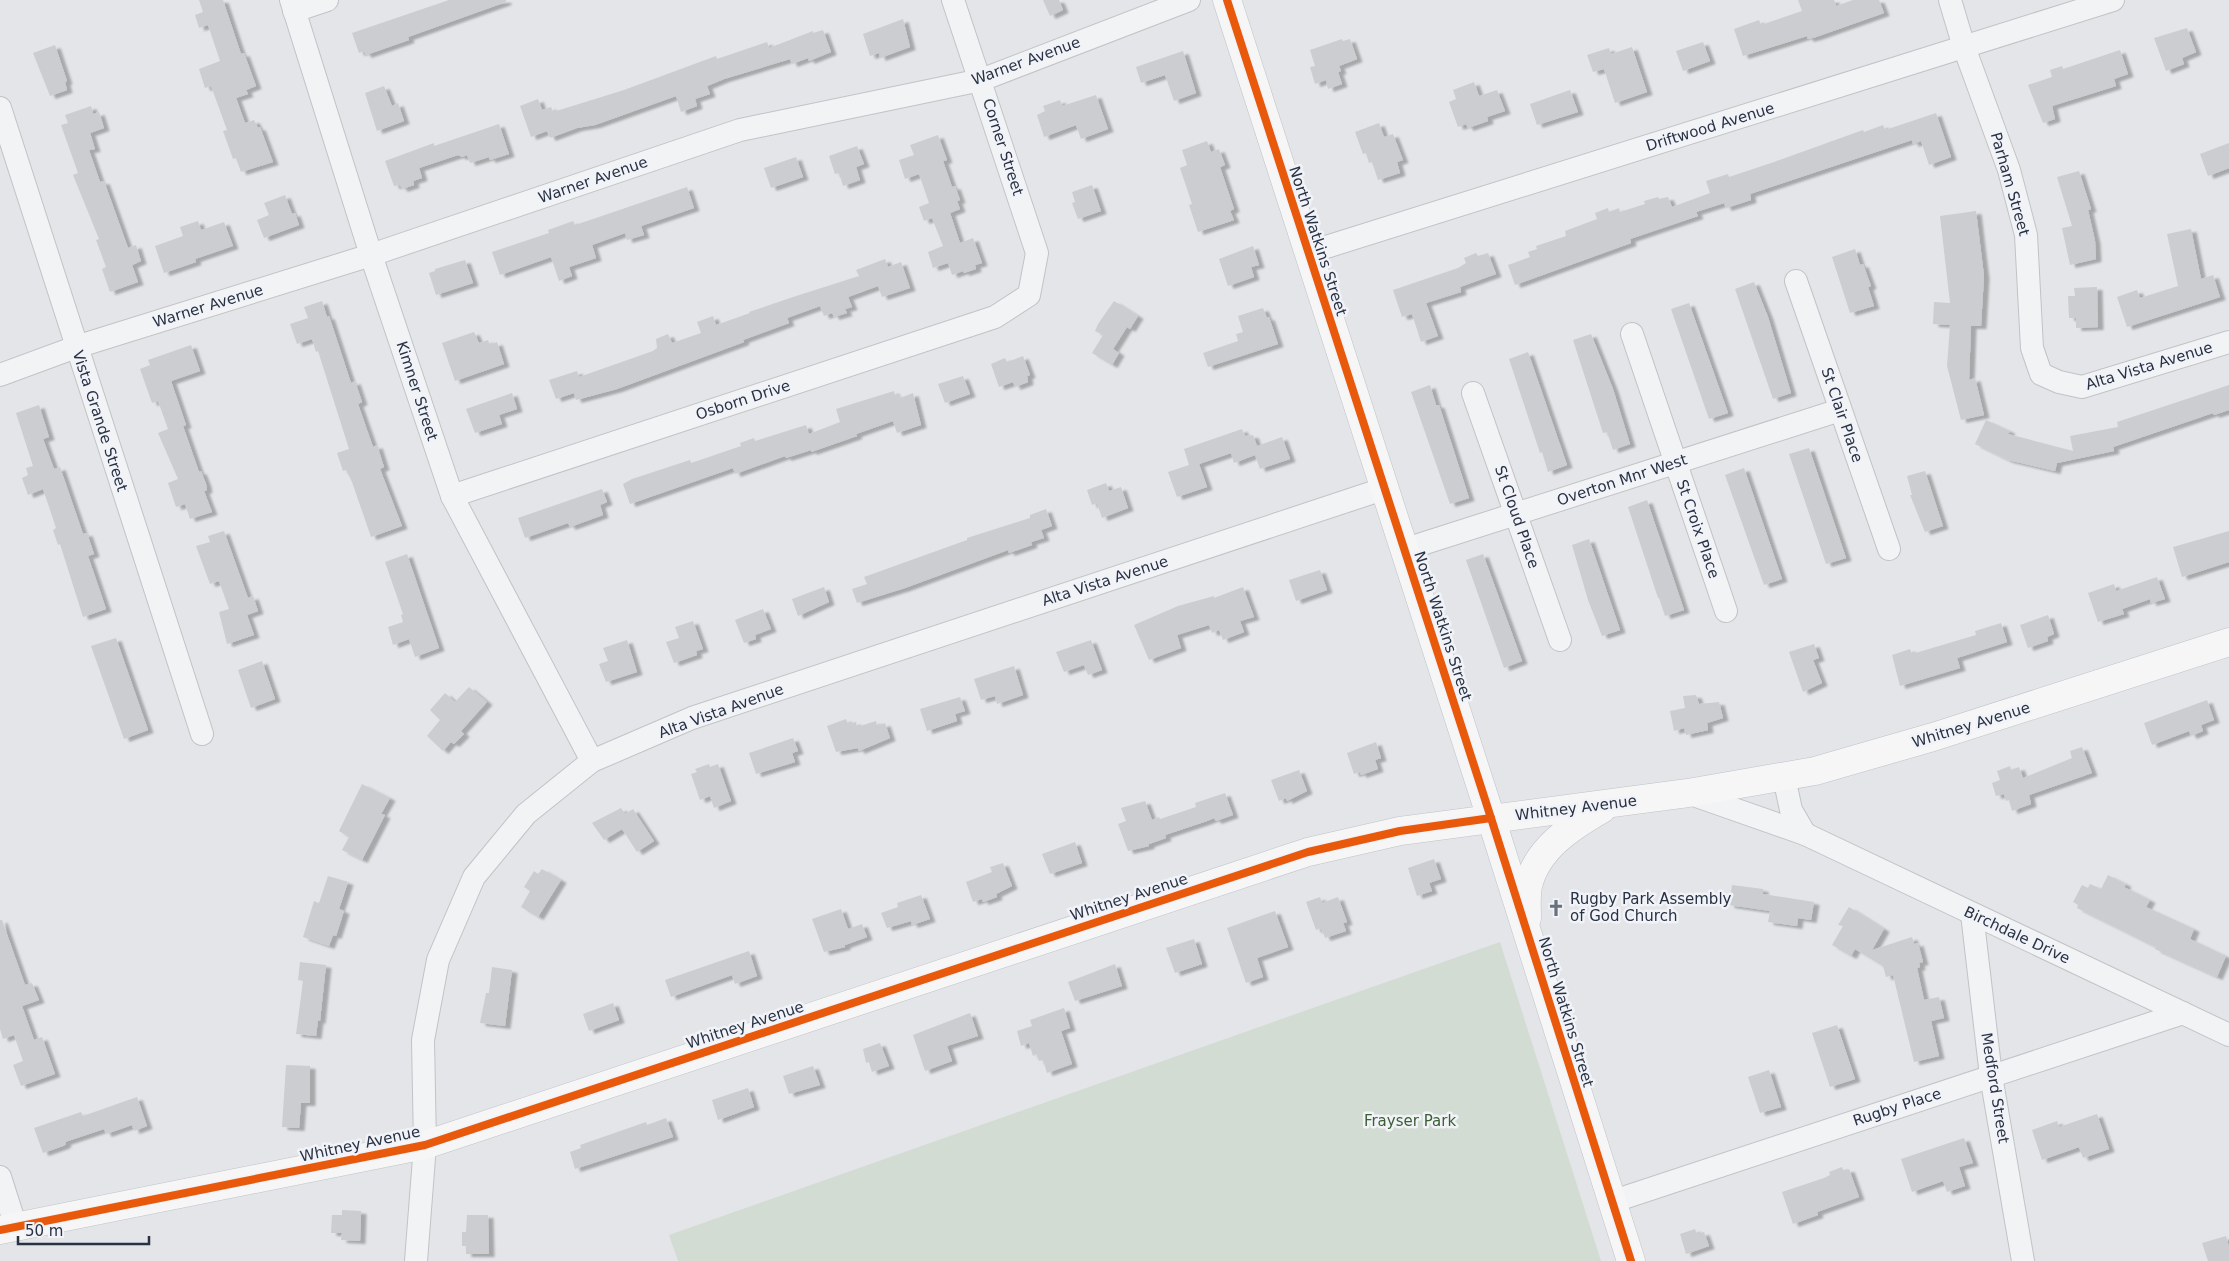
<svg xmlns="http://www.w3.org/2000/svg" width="2229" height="1261" font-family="'DejaVu Sans',sans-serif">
<defs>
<filter id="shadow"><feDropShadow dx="5.5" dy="3" stdDeviation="1" flood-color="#0004"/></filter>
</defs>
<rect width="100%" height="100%" fill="#e3e5e8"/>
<path fill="#d3dcd3" d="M1500,942L1601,1261H678L669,1235Z"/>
<g fill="#cbcdd1" filter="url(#shadow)">
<path d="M199,0H223L241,54L244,53L256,86L246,90L248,94L236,98L245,123L254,120L258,128L260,127L273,162L241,172L236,158L233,159L223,131L227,130L211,86L205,88L199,69L220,61L208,25L199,28L195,15L203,12Z"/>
<path d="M449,0H506V2L408,37L409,40L366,55L364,51L359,53L352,33Z"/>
<path d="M1043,0H1059L1063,10L1050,16Z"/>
<path d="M1798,0H1834L1836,6L1853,0H1879L1884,13L1816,37L1808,39L1807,36L1743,56L1734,29L1759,20L1761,25L1802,11Z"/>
<path d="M903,19L910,47L880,58L879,53L870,56L863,34Z"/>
<path d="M2187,28L2196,52L2182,58L2184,64L2166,71L2154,38Z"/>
<path d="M823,30L831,52L809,61L808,58L792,64L790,59L724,79L707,86L710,94L695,99L697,106L681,112L676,96L595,125L577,128L550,138L547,131L531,137L520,106L538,99L542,110L551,107L553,112L624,90L716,56L717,59L767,42L769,48L813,31V33Z"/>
<path d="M1342,39L1343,41L1350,39L1357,59L1339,66L1341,71L1338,72L1342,84L1328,89L1326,80L1315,84L1310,67L1315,66L1310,50Z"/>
<path d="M1703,42L1710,61L1683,71L1676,51Z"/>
<path d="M55,45L67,81L65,82L67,90L50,96L33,53Z"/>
<path d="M1632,47L1647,92L1615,103L1604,69L1593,72L1587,55L1609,48L1611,54Z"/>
<path d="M2120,50L2128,74L2114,79L2116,86L2052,106L2055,119L2043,123L2028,85L2052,77L2050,70L2062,66L2063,69Z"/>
<path d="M1183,51L1196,93L1174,101L1165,75L1141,83L1136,67Z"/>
<path d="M1474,82L1479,96L1497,90L1505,111L1487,117L1488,121L1468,128L1466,124L1458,127L1449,102L1456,99L1453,90Z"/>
<path d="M384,86L392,106L398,103L404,121L377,131L365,93Z"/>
<path d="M1570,90L1578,112L1537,125L1530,104Z"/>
<path d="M1096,95L1108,129L1081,139L1076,125L1044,137L1037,115L1045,111L1043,106L1060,100L1062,106Z"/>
<path d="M91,106L93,114L99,112L104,128L90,133L95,149L89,150L100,182L104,181L128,248L136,245L141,261L132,265L138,282L110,292L102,269L106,267L96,240L99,239L73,175L78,173L61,125L68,123L65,115Z"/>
<path d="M1936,113L1951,157L1929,165L1921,141L1913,144L1912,140L1750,194L1751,200L1726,208L1724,203L1696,212L1698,216L1630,239L1631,243L1515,285L1508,265L1530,257L1528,252L1537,249L1536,246L1566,236L1565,231L1597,219L1595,213L1608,208L1609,212L1619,208L1620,212L1645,204L1644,201L1658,197L1659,199L1668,197L1672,207L1710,193L1706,181L1728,174L1729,177L1774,162L1863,130L1864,132L1883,125L1885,130Z"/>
<path d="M1379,123L1384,137L1393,134L1403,160L1397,162L1400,173L1378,180L1372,162L1369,163L1366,153L1363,154L1355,132Z"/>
<path d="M499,124L509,154L490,160L489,157L470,163L467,155L462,157L458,155L419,168L422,178L413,181L414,185L402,189L400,185L394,186L385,161L434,143V146Z"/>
<path d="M938,135L947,160L943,161L952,187L955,186L960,200L957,201L960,209L950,213L960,243L973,238L982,263L975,265L976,269L964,273L963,271L952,275L948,263L933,268L928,252L943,246L932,218L924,221L919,207L929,203L919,174L905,179L899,160L914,155L910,145Z"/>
<path d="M1207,141L1211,152L1219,149L1225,165L1220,167L1234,209L1230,211L1234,220L1198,232L1189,205L1192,204L1180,168L1187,165L1182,150Z"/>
<path d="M2229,143V168L2208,176L2200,154Z"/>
<path d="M857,146L864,164L856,167L860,180L843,186L839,173L835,174L829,156Z"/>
<path d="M796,157L803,177L771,188L764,168Z"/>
<path d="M2079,171L2091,209L2088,210L2095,241L2096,259L2070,265L2062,228L2072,226L2057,177Z"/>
<path d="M1092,185L1101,211L1078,219L1072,203L1075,202L1072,192Z"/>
<path d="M687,187L694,208L641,226L644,235L627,240L625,233L592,245L596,258L569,267L572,276L559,281L551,257L500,275L492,252L549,233L548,230L573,221L575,225L587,221Z"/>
<path d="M285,195L292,214L295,213L299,225L264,238L257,220L269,215L264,203Z"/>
<path d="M1976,211L1984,276L1981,326H1971L1969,380L1975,378L1984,415L1961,420L1947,366L1950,325L1933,324L1934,302L1950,303L1940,216Z"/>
<path d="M198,221L201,230L224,222L233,246L195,259L196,262L164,273L155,246L183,236L180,227Z"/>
<path d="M2191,229L2201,279L2213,275L2220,297L2127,327L2117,297L2137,290L2140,298L2178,286L2167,234Z"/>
<path d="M1253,246L1259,265L1251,267L1254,277L1228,286L1219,259Z"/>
<path d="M1855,249L1860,265L1863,264L1871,286L1868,287L1874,306L1850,313L1832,257Z"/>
<path d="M1476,253L1478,256L1488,253L1496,274L1460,287L1461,292L1426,303L1438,336L1421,342L1412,314L1402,317L1393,290L1458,268L1466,263L1464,258Z"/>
<path d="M885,259L888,267L901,262L910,288L882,297L878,286L848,297L852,307L845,309L847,313L834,317L832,313L824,316L820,306L787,318L789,323L743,340L744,342L617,389L576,400L574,393L556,399L549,380L577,371L579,377L653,351L657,348L656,339L668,334L672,343L701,333L697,322L713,316L716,325L750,313L749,312L790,298L859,276L856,270Z"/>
<path d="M465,260L473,283L436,295L429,273L435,271V269Z"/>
<path d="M1754,282L1768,317L1791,393L1773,399L1735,289Z"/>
<path d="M2097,287L2098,327L2076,328V318H2069L2068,296H2075L2074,288Z"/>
<path d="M322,301L327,317L329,316L351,383L355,381L362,402L358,404L373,447L377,445L384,467L380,469L402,526L371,537L352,482L346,470L343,471L337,453L349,449L318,351L316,352L312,339L297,344L290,324L308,318L304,307Z"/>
<path d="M1114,301L1138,316L1130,329L1127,327L1113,349L1119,353L1112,365L1092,353L1103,335L1095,331L1098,324Z"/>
<path d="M1689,303L1728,413L1709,419L1671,309Z"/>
<path d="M1263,308L1267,318L1269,317L1278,344L1208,367L1203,353L1238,341L1236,334L1243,332L1238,316Z"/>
<path d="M474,332L479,343L488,340L490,345L497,342L504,364L455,381L442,343Z"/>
<path d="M1591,334L1613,389L1630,444L1613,450L1607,432L1603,433L1573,340Z"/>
<path d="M191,345L200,371L171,381L186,425L183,426L199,472L201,471L206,484L207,490L204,491L212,512L190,519L185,504L176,507L168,483L178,479L158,433L168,429L158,401L152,403L140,369L150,365L148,360Z"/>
<path d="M1528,352L1567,465L1548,472L1542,452L1540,453L1509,359Z"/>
<path d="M1023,356L1030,375L1027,376L1028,382L1015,387L1013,382L999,387L991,364L1005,358L1007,362Z"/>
<path d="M963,376L970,394L945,403L938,384Z"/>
<path d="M1430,385L1436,405H1439L1469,498L1450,504L1411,392Z"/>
<path d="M2229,385V410L2214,415L2213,413L2113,447L2114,451L2057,463L2055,471L2008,460L1975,444L1986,420L2010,431L2008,434L2073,451L2070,436L2118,427L2117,422Z"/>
<path d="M894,391L895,396L899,395L900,398L913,393L921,425L897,433L893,421L856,434L857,436L811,452V450L786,458L785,456L735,474L733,468L630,504L623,484L632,479L690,460L691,463L703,459L741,446L740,443L754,438L755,441L806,425L809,434L840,422L836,409Z"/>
<path d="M512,393L517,409L499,415L502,424L475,433L466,409Z"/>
<path d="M39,405L49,437L43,439L54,469L60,467L83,534L87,533L94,554L88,556L106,609L83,617L60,544L58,545L53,530L56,528L43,489L28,495L22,478L28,475L26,468L33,466L16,413Z"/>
<path d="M1242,429L1245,436L1253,435L1257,446L1282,437L1290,459L1260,469L1255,455L1234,463L1231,453L1199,464L1207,487L1177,497L1168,472L1189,465L1184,449Z"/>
<path d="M1809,448L1846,558L1826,564L1789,454Z"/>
<path d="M1744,468L1782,579L1764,585L1725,475Z"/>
<path d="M1925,471L1943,526L1925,532L1910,495H1912L1907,476Z"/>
<path d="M1106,483L1109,491L1121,487L1128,508L1102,518L1097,503L1092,505L1087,490Z"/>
<path d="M602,489L607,502L600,505L603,515L570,527L568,523L525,538L518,518Z"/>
<path d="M1647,500L1684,610L1665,616L1659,598H1658L1628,507Z"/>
<path d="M1046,509L1052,526L1041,530L1044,538L1031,542L1032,545L1009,553L1008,550L905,588L857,603L852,589L867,584L864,577L967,540V538L1030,518V515Z"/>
<path d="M224,531L248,598L253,596L258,611L247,615L254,635L227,644L219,612L229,609L219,581L210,584L196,546L210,542L208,536Z"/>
<path d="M2229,531V562L2182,577L2173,547Z"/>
<path d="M1589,539L1620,630L1602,636L1588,600L1572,545Z"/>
<path d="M407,554L439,648L415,657L409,639L393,645L388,627L403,622L401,615L403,614L385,562Z"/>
<path d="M1483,554L1522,661L1504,668L1466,560Z"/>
<path d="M1320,570L1327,590L1296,601L1289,580Z"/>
<path d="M2157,577L2165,599L2151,603L2150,599L2122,609L2124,614L2098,622L2088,593L2114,584L2116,591Z"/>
<path d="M824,587L829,602L798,616L792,599Z"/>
<path d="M1243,587L1254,617L1240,621L1244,632L1223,640L1219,630L1212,633L1209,625L1177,635L1181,648L1149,660L1134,625L1178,606L1214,596V598Z"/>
<path d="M763,609L771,629L755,635L756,639L744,643L735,620Z"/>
<path d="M2048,615L2054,634L2047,637L2048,641L2028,648L2020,625Z"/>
<path d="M693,621L703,649L696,651L697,655L674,663L666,642L679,638L675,627Z"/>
<path d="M2001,623L2007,642L1957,658L1960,668L1900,686L1892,655L1910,649L1912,654L1976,635L1975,631Z"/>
<path d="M116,638L148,730L124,739L91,646Z"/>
<path d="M627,640L637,672L606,682L599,664L608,661L603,648Z"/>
<path d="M1091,640L1102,670L1088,675L1084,665L1064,672L1056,652Z"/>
<path d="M1814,644L1819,658L1813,660L1822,683L1803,692L1789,652Z"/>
<path d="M262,661L275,699L251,708L238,670Z"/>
<path d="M1014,666L1023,695L997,704L995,696L981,700L974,679Z"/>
<path d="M469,687L487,702L461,731L464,734L454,744L451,742L443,751L427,736L440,720L430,710L445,693L455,702Z"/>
<path d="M1696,695L1699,704L1719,702L1723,718L1707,723L1708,730L1686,735L1684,728L1674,731L1670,711L1685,708L1683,696Z"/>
<path d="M960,697L965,711L955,714L957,721L927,731L920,709Z"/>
<path d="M2207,700L2214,720L2201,725L2203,731L2191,736L2189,731L2152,745L2144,723Z"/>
<path d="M846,719L848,724L856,722L857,727L876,721L877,726L885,723L890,738L859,751L858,748L836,752L827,726Z"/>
<path d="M793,738L798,751L792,753L795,762L756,774L749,753Z"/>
<path d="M1376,742L1381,758L1375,760L1378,769L1361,775L1360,772L1354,774L1347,753Z"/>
<path d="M2082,747L2092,773L2029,795L2031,804L2012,811L2009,800L2006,801L2004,794L1996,796L1992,783L2000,780L1997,771L2010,766L2011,770L2019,767L2023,778L2072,758L2070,751Z"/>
<path d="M709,764L710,767L718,764L731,801L714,808L710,796L700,800L691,774L697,772L695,769Z"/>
<path d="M1299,770L1307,791L1287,801L1286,798L1279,801L1271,780Z"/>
<path d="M362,784L390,798L381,814L385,815L362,860L342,850L349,837L339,831Z"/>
<path d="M1225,793L1233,815L1216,821L1214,818L1207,821L1165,835L1166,838L1149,844V846L1128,851L1118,824L1126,821L1121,808L1145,801L1152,820L1159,817L1160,819L1196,807L1195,803Z"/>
<path d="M621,808L625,814L633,809L654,841L637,852L622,829L604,840L592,823Z"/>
<path d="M1075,842L1082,863L1050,874L1042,854Z"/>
<path d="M1434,859L1441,879L1429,883L1432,891L1417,896L1408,868Z"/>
<path d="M1003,863L1012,886L996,894L997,897L983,902L982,899L973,902L966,882L992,872L990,867Z"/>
<path d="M542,869L561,880L538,917L521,907L530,891L524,887L534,871L538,874Z"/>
<path d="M2108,875L2126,884L2124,887L2150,900L2146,907L2194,929L2190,939L2226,956L2217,977L2155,949L2156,947L2077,908L2078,905L2073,902L2082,885L2088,888L2090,884L2101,889Z"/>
<path d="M328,876L348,882L339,909L344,911L336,936L333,935L329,946L303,937L314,901L319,903Z"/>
<path d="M1732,885L1763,889V894L1814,902L1811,920L1798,918L1797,926L1768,922L1770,911L1729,905Z"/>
<path d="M921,895L930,919L912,925L911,921L887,928L881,913L898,907L897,903Z"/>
<path d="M1320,897L1322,903L1338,897L1347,922L1343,923L1346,931L1325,938L1321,928L1316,930L1306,902Z"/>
<path d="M1849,907L1884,929L1872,950L1912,937L1914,944L1918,943L1923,962L1919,963L1920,967L1917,968L1924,1000L1939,997L1944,1018L1931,1021L1939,1056L1914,1062L1893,975L1886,977L1883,966L1855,949L1851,956L1832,945L1843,926L1838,925Z"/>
<path d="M841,909L848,929L862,924L867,937L845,945V947L824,952L812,919Z"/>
<path d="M1275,911L1288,947L1257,958L1263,977L1246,983L1227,928Z"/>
<path d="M0,920H2L25,985L32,983L39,1000L22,1006L34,1040L42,1037L55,1074L21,1086L13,1065L23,1061L14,1035L3,1039L0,1029Z"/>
<path d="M1194,939L1202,964L1175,973L1166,948Z"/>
<path d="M749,951L757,976L735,984L732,975L671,997L665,980Z"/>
<path d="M300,962L326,965L320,1021L318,1020L316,1036L296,1034L303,981L298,980Z"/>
<path d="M1115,964L1122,986L1075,1001L1068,982Z"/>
<path d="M492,967L512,970L505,1026L480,1023L486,993H489Z"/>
<path d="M613,1003L619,1020L589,1031L583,1014Z"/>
<path d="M1064,1008L1070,1028L1061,1031L1072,1064L1047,1073L1043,1060L1039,1061L1037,1054L1033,1056L1029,1043L1021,1046L1017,1031L1032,1026L1030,1020Z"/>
<path d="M970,1013L978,1036L947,1046L952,1061L925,1071L913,1035Z"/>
<path d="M1837,1025L1855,1079L1830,1087L1812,1033Z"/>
<path d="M880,1043L889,1066L872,1072L869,1062L866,1063L863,1049Z"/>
<path d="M286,1065L310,1066V1103H301L299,1128L282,1127Z"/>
<path d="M813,1066L820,1085L789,1094L783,1076Z"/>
<path d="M1769,1070L1781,1107L1760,1113L1748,1077Z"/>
<path d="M748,1088L754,1107L718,1120L712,1100Z"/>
<path d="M137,1097L147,1126L134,1131L132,1125L106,1134L104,1129L65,1142L66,1144L63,1146L43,1153L34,1128L81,1112L83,1116Z"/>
<path d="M2097,1114L2109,1149L2083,1158L2079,1147L2042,1160L2032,1130L2057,1121L2059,1127Z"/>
<path d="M666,1118L673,1137L575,1169L570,1152L581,1148L580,1145L646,1122L647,1125Z"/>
<path d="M1964,1138L1973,1163L1959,1167L1965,1186L1947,1192L1943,1181L1912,1192L1901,1159Z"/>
<path d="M1842,1167L1843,1170L1849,1169L1859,1197L1817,1212L1818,1215L1793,1224L1782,1192L1824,1178L1830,1175L1829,1172Z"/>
<path d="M342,1210L361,1211L360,1241L341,1240L342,1233H331L332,1215H342Z"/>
<path d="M467,1215H488L489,1254H466V1246H462V1232H466Z"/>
<path d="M1695,1229L1697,1234L1704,1232L1709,1246L1686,1254L1680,1234Z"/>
<path d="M2226,1236L2229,1247V1261H2208L2202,1243Z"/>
</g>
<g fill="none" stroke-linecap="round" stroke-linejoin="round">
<g stroke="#c1c3c6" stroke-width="24">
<g id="minor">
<path d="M291,0L371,255L452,496L592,761"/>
<path d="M1950,0L1964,47L2009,170L2026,235L2032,348L2041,374L2059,382L2082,387L2229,342"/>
<path d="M294,11L327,0"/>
<path d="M0,108L202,734"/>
<path d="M1307,253L2113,0"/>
<path d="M1796,281L1889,549"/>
<path d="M1632,334L1726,611"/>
<path d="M0,375L76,347L371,255L740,130L981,80L1189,0"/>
<path d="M1473,393L1560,640"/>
<path d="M452,496L995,317L1029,295L1037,253L953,0"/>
<path d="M1403,550L1840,410"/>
<path d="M1688,793L1805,834L1791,810L1784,777"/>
<path d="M1805,834L2229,1035"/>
<path d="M1972,914L1991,1076L2023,1261"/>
<path d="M0,1177L16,1227"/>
<path d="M1611,1202L2183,1013"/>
<path d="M416,1261L425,1145L423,1040L438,960L474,877L526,814L592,761L692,718L1383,489"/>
</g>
</g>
<g stroke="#bfc2c6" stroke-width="29">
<g id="major">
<path d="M1227,0L1491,818L1631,1261"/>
<path d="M1527,918C1527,908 1526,896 1528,886C1537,848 1571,827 1602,809"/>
<path d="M0,1230L425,1145L1308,852L1400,831L1688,793L1815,771L1933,737L2229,642"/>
</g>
</g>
<use href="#minor" stroke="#f2f3f5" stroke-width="22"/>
<use href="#major" stroke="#f6f6f7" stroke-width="28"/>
<g stroke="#f1f3f8" stroke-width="11">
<g id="cycleway">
<path d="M1227,0L1491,818L1631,1261"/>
<path d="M0,1230L425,1145L1308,852L1400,831L1491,818"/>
</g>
</g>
<use href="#cycleway" stroke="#e8590c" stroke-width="8"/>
</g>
<defs>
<g id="church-bare" transform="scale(1.35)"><path d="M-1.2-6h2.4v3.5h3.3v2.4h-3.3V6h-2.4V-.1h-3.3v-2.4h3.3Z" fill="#69717d" stroke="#f1f3f8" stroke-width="2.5" paint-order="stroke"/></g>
</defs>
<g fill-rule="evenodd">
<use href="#church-bare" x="1556" y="908"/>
</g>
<g text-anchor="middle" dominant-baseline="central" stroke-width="5" stroke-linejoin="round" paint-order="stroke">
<g font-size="15" fill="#283243" stroke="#f1f3f8">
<text transform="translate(1026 61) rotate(-20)">Warner Avenue</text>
<text transform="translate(1710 127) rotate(-17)">Driftwood Avenue</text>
<text transform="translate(1003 147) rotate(72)">Corner Street</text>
<text transform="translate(593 180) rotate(-19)">Warner Avenue</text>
<text transform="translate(2010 184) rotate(74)">Parham Street</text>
<text transform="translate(1318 241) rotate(72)">North Watkins Street</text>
<text transform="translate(208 306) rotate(-17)">Warner Avenue</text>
<text transform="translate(2149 366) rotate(-17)">Alta Vista Avenue</text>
<text transform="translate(417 391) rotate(72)">Kimner Street</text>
<text transform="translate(743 400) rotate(-18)">Osborn Drive</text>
<text transform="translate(1842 415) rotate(71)">St Clair Place</text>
<text transform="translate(100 421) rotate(72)">Vista Grande Street</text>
<text transform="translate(1622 480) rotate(-18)">Overton Mnr West</text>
<text transform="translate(1517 517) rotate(71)">St Cloud Place</text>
<text transform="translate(1698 529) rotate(71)">St Croix Place</text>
<text transform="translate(1105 581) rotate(-18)">Alta Vista Avenue</text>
<text transform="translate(1443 626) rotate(72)">North Watkins Street</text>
<text transform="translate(721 711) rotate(-20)">Alta Vista Avenue</text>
<text transform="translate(1971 725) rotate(-17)">Whitney Avenue</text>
<text transform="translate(1576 808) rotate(-7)">Whitney Avenue</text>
<text transform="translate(1129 897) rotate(-18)">Whitney Avenue</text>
<text transform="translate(2017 935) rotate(25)">Birchdale Drive</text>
<text transform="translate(1566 1012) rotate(73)">North Watkins Street</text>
<text transform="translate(745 1025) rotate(-18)">Whitney Avenue</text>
<text transform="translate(1995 1088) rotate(81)">Medford Street</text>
<text transform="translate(1897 1107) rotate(-18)">Rugby Place</text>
<text transform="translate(360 1144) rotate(-12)">Whitney Avenue</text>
</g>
<g font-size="15" fill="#283243" stroke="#f1f3f8" text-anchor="start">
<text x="1570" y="899">Rugby Park Assembly<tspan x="1570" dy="17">of God Church</tspan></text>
</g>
<g font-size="15" fill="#3c6034" stroke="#f1f3f8">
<text x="1410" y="1121">Frayser Park</text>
</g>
</g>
<path d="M18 1236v8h131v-8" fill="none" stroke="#283243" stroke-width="2.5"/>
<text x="25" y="1236" font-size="15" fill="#283243" stroke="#f1f3f8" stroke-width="4" paint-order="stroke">50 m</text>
</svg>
